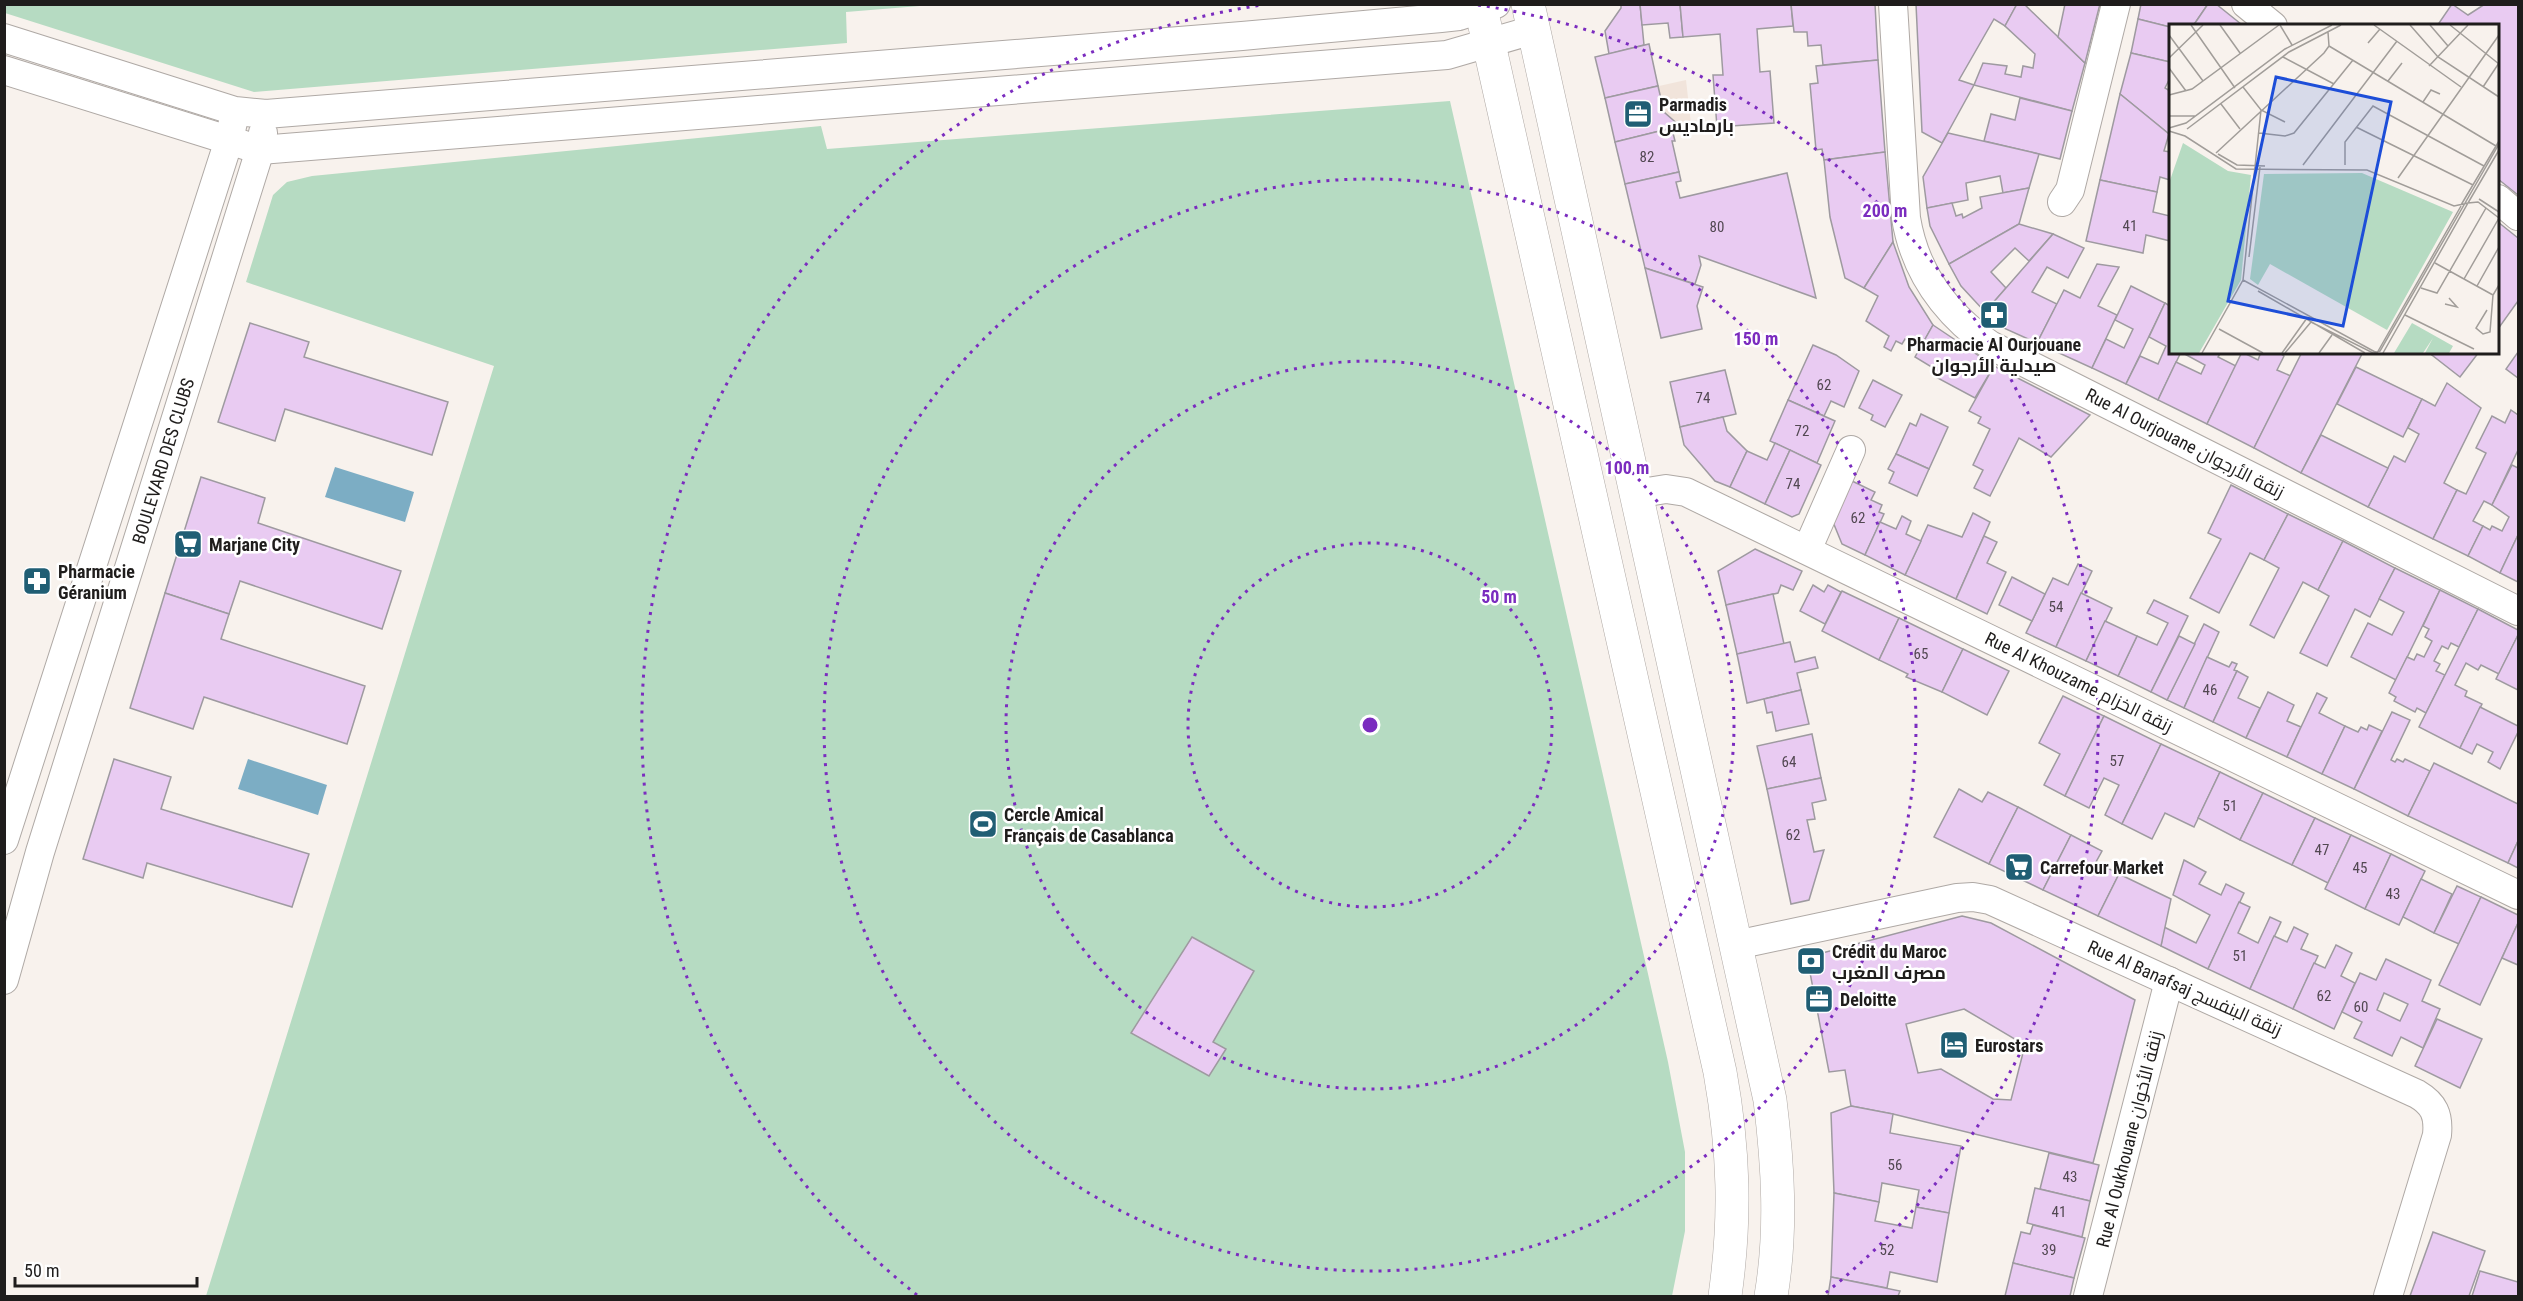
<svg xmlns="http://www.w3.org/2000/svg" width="2523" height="1301" font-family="'Roboto Condensed',Cairo,sans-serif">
<rect width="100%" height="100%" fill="#f8f2ed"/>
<path fill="#f1e4db" d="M1686,80L1691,124L1615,142L1605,98Z"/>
<g fill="#b6dbc2">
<path d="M5,4H932V5L846,12L847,43L254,92L5,13Z"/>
<path d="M1450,101L1668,1062L1685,1152V1231L1672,1296H206L494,366L246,282L273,195L287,182L312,176L821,126L827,149Z"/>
</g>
<g fill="#7cadc4">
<path d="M335,467L414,492L405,522L325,497Z"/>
<path d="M248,759L327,785L318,815L238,789Z"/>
</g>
<g fill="#e9cbf2" stroke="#9e9aa0" stroke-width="1.5" fill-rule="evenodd">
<path d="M1621,4H1640L1644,45L1609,54L1605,31L1621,8Z"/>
<path d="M1640,4H1680L1683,37L1670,38L1668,23L1642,25Z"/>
<path d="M1680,4H1791L1793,26L1757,29L1760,72L1770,71L1774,123L1717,127L1713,75H1723L1720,34L1683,37Z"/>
<path d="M1791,4H1875L1878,60L1823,65L1821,45L1808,46L1807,32H1794Z"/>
<path d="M1916,4H2017L2005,26L1994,19L1959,80L1974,85L1942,143L1922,132Z"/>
<path d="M2017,4H2024L2085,63L2072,111L1974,85L1983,63L2007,66L2005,74L2021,77L2023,66L2033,68L2035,54L2005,26Z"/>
<path d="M2065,4H2100L2085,63L2058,37Z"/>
<path d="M2141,4H2208L2193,26L2170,27L2138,19Z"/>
<path d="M2208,4H2216L2241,24L2193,26Z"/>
<path d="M2452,4L2468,15L2485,4H2518V195L2498,179V26H2437Z"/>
<path d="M2138,19L2170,27V62L2131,53Z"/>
<path d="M1649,44L1658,86L1605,98L1595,57Z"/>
<path d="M2131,53L2170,62V78L2165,88L2170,91V130L2169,134L2120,94Z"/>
<path d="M1878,60L1885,152L1824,160L1822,149L1816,150L1810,84L1818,83L1816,66Z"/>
<path d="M1658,86L1664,112L1680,126L1615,142L1605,98Z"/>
<path d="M2120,94L2169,134L2164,151L2170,152V180L2160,177L2157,192L2100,180Z"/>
<path d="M2020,98L2072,111L2060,159L1984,141L1991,114L2015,120Z"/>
<path d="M1680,126L1681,131L1673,133L1675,141H1672L1679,172L1625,184L1615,142Z"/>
<path d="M1948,133L2039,154L2029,188L2003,193L2000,176L1966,183L1968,200L1927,208L1923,177Z"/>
<path d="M1885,152L1893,242L1864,288L1845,278L1830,217L1824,160Z"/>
<path d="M1679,172L1681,181L1676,182L1680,198L1787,173L1816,298L1699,256L1701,265L1695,284L1645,268L1625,184Z"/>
<path d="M2100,180L2157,192L2153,212L2170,216V241L2146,235L2143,253L2086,241Z"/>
<path d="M2029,188L2019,224L1949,264L1930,226L1927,208L1952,203L1956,216L1962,214L1963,218L1982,208L1980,197Z"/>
<path d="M2498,222L2518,238V301L2498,329Z"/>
<path d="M2019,224L2053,234L2029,261L2015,248L1991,272L2006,288L1985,312L1961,286L1949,264Z"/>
<path d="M2053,234L2084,248L2068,278L2047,267L2032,292L2057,304L2037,343L1997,325L1985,312Z"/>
<path d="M1893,242L1909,287L1933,325L1920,348L1905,339L1902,344L1896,341L1891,351L1884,347L1889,336L1866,321L1878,296L1864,288Z"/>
<path d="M2097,264L2119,267L2098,306L2117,315L2092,368L2037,343L2064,290L2080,298Z"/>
<path d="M1645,268L1703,287L1697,306L1702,329L1661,338Z"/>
<path d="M2131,286L2165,303L2126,384L2092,368L2106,339L2124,348L2133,329L2115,320Z"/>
<path d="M2165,303L2170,306V352H2181L2158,400L2126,384L2140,356L2158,364L2166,346L2149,337Z"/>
<path d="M250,323L309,342L304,357L448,402L432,455L285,409L275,441L218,422Z"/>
<path d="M1933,325L1994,366L1975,398L1932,375L1935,369L1915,357Z"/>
<path d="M1813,345L1836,355L1859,371L1844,407L1831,401L1824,416L1788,400Z"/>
<path d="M2181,352H2221L2218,357L2236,366L2207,424L2158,400L2176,362L2201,374L2205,365Z"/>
<path d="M2242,352L2258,360L2261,352H2278L2284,356L2277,370L2291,376L2254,448L2207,424Z"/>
<path d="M2302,352H2363L2301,473L2254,448Z"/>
<path d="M2428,352H2479L2460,377Z"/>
<path d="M2518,352V378L2506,369Z"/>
<path d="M1994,366L2090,415L2051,457L2019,438L1990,496L1974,488L1983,470L1973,465L1990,429L1978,423L1981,417L1969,411Z"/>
<path d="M2356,367L2422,399L2403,437L2337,404Z"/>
<path d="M1725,370L1736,414L1680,427L1670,382Z"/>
<path d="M1873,380L1902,395L1885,427L1871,420L1873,415L1859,408Z"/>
<path d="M2447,383L2481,408L2444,483L2457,490L2433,539L2368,507L2394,456L2405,462L2419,434L2408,428L2422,399L2435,406Z"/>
<path d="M1788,400L1835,421L1817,463L1770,441Z"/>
<path d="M2511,410L2518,415V450L2492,505L2484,501L2473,521L2483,526L2468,556L2433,539L2457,490L2466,494L2486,453L2476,448L2492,416L2505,423Z"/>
<path d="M1921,414L1948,427L1929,469L1896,454L1910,423L1916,426Z"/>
<path d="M1723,417L1727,431L1747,451L1730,487L1715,481L1684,445L1680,427Z"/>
<path d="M2321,435L2388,468L2368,507L2301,473Z"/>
<path d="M1775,443L1790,450L1765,504L1730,487L1747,451L1767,460Z"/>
<path d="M1790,450L1821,465L1799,514L1792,517L1765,504Z"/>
<path d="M1896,454L1929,469L1917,496L1889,483L1894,472L1888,469Z"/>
<path d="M2512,465L2518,468V535L2500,573L2468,556L2483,526L2490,530L2492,526L2502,531L2509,517L2492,505Z"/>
<path d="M201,477L265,498L258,523L401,571L382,629L240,581L229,614L165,593Z"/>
<path d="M1852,481L1875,492L1871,500L1882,505L1879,512L1884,514L1865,555L1842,544L1833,522Z"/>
<path d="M2231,485L2288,514L2264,560L2250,553L2219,613L2190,598L2221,539L2208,533Z"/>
<path d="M1973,513L1990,522L1956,599L1905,575L1928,525L1962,537Z"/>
<path d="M2288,514L2343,541L2318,590L2303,582L2274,638L2250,625L2279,568L2264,560Z"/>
<path d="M1902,516L1911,521L1906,534L1921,541L1905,575L1865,555L1880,522L1896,529Z"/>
<path d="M2518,535V582L2500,573Z"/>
<path d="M1984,536L1997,542L1987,563L2006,572L1987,614L1956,599Z"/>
<path d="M2343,541L2395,568L2370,617L2355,609L2327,666L2300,653L2329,596L2318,590Z"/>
<path d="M1755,549L1802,571L1793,590L1781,585L1778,593L1726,605L1718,571Z"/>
<path d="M2078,564L2092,571L2056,647L2026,633L2053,578L2068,585Z"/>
<path d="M2395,568L2440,590L2396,680L2351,657L2368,623L2392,635L2404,612L2379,599Z"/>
<path d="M2012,577L2045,594L2032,621L1999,605Z"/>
<path d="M1813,585L1824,592L1828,585L1841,592L1825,624L1800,611Z"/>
<path d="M2440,590L2478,609L2459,647L2451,643L2448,649L2442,646L2434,661L2440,664L2436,671L2445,675L2426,713L2417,708L2415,712L2394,701L2396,697L2389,693L2407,657L2414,660L2417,654L2424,657L2432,641L2425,637L2429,629L2423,626Z"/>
<path d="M1842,591L1899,618L1879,660L1822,631Z"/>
<path d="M165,593L229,614L221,639L365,686L347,744L204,697L193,729L130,708Z"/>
<path d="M2081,593L2112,608L2086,661L2056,647Z"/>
<path d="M1773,594L1784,644L1737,654L1726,605Z"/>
<path d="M2154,600L2188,616L2151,692L2118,676L2137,636L2157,645L2168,623L2147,613Z"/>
<path d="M2478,609L2518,630V635L2499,674L2481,665L2478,670L2466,663L2455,685L2467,691L2465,696L2482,704L2460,748L2419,727Z"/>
<path d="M1899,618L1963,649L1942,692L1906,677L1908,674L1879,660Z"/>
<path d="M2105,621L2137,636L2118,676L2086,661Z"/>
<path d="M2204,624L2219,632L2184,708L2167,700Z"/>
<path d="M2518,635V690L2496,679Z"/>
<path d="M2179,636L2195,644L2167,700L2151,692Z"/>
<path d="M1790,642L1795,662L1815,657L1818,668L1797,673L1801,690L1747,703L1737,654Z"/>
<path d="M1963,649L2009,671L1987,715L1942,692Z"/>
<path d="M2207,657L2229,667L2232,662L2237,664L2234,670L2237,671L2213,722L2184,708Z"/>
<path d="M2237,671L2248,677L2238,698L2260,708L2246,738L2213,722Z"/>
<path d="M1801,690L1809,724L1776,731L1772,712L1767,713L1764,699Z"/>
<path d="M2268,692L2294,705L2287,721L2301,727L2287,757L2246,738Z"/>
<path d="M2317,693L2327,698L2319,713L2345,726L2322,774L2287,757Z"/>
<path d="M2063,696L2104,716L2065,796L2044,785L2060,754L2039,743Z"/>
<path d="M2480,707L2518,726V732L2500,769L2488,762L2493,752L2477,744L2472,754L2460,748Z"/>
<path d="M2392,712L2410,720L2391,760L2395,762L2397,759L2403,762L2405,759L2430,771L2408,816L2354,789Z"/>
<path d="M2104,716L2161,744L2122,824L2105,815L2119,785L2104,778L2089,808L2065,796Z"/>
<path d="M2369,725L2382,731L2354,789L2322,774L2345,726L2358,732L2361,727L2367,730Z"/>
<path d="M1812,734L1821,778L1767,789L1757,746Z"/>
<path d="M2161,744L2220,772L2194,827L2165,813L2152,839L2122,824Z"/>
<path d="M114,759L171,777L161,809L309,854L292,907L147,863L143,878L83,859Z"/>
<path d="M2434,763L2518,804V841L2508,863L2408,816Z"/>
<path d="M2220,772L2263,793L2240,840L2198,818Z"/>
<path d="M1821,778L1826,800L1812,803L1815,819L1807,820L1814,852L1824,850L1809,900L1791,904L1767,789Z"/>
<path d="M1959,789L1982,802L1988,792L2018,807L1989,864L1934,837Z"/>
<path d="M2263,793L2315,818L2292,865L2240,840Z"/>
<path d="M2018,807L2071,835L2043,890L1989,864Z"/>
<path d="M2315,818L2351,835L2328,883L2292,865Z"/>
<path d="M2071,835L2102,851L2096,862L2119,874L2098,916L2043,890Z"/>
<path d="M2351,835L2391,854L2365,909L2325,889Z"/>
<path d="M2518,841V868L2508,863Z"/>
<path d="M2391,854L2425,871L2399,925L2365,909Z"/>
<path d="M2184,860L2206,872L2199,884L2221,895L2226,884L2244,893L2208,969L2161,946L2164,927L2196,943L2210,915L2173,895Z"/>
<path d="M2119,874L2171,899L2161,946L2098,916Z"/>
<path d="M2421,879L2452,894L2434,933L2403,917Z"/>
<path d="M2457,886L2481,897L2459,944L2434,933Z"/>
<path d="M2481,897L2518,915V923L2480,1005L2439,985Z"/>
<path d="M2239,902L2250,907L2238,933L2258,943L2270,917L2281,922L2250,989L2208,969Z"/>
<path d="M1962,916L1991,923L2135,1000L2093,1163L1893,1114L1851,1106L1845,1070L1829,1072L1807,957ZM1964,1009L2025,1045L2011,1100L1993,1099L1941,1069L1918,1073L1906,1024Z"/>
<path d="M2518,923V965L2502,958Z"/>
<path d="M2294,927L2308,934L2301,949L2318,956L2293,1009L2250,989L2274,936L2287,942Z"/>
<path d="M1192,937L1254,971L1213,1042L1226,1049L1209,1076L1131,1033Z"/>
<path d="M2336,945L2352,953L2341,976L2355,983L2334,1029L2293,1009L2314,963L2325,968Z"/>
<path d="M2386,959L2431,980L2422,1001L2440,1009L2423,1048L2401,1037L2392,1056L2354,1038L2362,1022L2342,1012L2360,973L2376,980ZM2384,993L2408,1004L2400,1021L2377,1010Z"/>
<path d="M2437,1019L2482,1039L2460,1088L2415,1066Z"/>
<path d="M1851,1106L1893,1114L1890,1133L1961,1146L1949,1213L1916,1207L1919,1190L1882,1183L1879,1202L1834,1193L1831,1113Z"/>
<path d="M2049,1153L2099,1165L2090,1201L2040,1189Z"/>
<path d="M2035,1188L2090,1201L2082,1237L2027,1223Z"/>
<path d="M1834,1193L1879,1202L1875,1221L1912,1228L1916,1207L1949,1213L1937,1282L1890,1272L1887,1288L1831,1277Z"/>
<path d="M2033,1225L2085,1238L2074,1278L2013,1263L2021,1232L2030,1234Z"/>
<path d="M2433,1232L2485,1251L2469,1296H2410Z"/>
<path d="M2013,1263L2074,1278L2070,1296H2005Z"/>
<path d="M2480,1271L2518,1282V1296H2472Z"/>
<path d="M1831,1277L1900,1291L1898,1296H1828Z"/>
</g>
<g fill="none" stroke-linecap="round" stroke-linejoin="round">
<g stroke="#afa9a5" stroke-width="30">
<g id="minor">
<path d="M1893,4L1906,218C1915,273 1945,313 1990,345L2518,611"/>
<path d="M2246,4L2273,26"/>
<path d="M4,38L235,111L266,114L1242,36L1441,18L1459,16L1496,4"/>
<path d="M4,70L260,150L1447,55L1533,30"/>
<path d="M2498,199L2518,216"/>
<path d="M2062,202L2070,190L2116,4"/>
<path d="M1635,494L1666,489L1686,492L2518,895"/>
<path d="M1807,550L1851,450"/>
<path d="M4,840L229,140L233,122"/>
<path d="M1736,945L1957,898L1973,897L1990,900L2417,1094C2434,1104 2439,1115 2437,1135L2388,1296"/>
<path d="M4,980L40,852L260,150L263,133"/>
<path d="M2088,1296L2169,981"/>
</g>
</g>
<g stroke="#afa9a5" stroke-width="34">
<g id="secondary">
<path d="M1480,4L1720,1072C1734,1151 1736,1217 1725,1296"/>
<path d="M1528,4L1770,1100C1778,1165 1782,1231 1771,1296"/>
</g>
</g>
<use href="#minor" stroke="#fff" stroke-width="28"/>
<use href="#secondary" stroke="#fff" stroke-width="33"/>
</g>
<g fill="none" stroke="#7b2cbf" stroke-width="3" stroke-dasharray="3 6">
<circle cx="1370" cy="725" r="182"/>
<circle cx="1370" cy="725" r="364"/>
<circle cx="1370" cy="725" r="546"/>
<path d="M917 1295A728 728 0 0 1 1262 5M1478 5A728 728 0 0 1 1823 1295"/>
</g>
<defs>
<g id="office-square" transform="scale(1.5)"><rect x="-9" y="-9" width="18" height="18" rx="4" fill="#205e74" stroke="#fff"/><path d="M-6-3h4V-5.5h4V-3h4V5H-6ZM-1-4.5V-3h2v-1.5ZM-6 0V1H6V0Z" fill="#fff"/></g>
<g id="pharmacy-square" transform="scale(1.5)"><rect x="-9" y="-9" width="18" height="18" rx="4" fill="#205e74" stroke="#fff"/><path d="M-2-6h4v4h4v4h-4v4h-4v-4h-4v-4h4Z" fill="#fff"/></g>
<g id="supermarket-square" transform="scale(1.5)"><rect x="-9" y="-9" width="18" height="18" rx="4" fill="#205e74" stroke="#fff"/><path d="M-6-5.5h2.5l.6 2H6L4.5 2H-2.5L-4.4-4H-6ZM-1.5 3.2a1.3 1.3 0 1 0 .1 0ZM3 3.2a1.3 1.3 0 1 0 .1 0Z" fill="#fff"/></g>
<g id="stadium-square" transform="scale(1.5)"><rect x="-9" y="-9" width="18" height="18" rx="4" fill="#205e74" stroke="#fff"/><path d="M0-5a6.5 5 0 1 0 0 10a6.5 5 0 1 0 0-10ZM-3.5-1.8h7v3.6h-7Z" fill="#fff"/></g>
<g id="bank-square" transform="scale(1.5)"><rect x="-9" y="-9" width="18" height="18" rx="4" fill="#205e74" stroke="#fff"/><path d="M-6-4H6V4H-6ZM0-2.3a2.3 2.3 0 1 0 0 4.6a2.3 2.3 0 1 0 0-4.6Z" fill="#fff"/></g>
<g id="hotel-square" transform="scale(1.5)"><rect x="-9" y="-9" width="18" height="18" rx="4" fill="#205e74" stroke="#fff"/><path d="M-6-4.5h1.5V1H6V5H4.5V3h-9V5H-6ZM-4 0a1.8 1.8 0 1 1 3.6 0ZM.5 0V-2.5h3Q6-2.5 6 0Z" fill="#fff"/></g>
</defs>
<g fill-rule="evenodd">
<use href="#office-square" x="1638" y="114"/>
<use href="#pharmacy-square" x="1994" y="315"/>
<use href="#supermarket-square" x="188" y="544"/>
<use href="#pharmacy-square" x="37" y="581"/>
<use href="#stadium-square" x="983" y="824"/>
<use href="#supermarket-square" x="2019" y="867"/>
<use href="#bank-square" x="1811" y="961"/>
<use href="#office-square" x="1819" y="999"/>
<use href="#hotel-square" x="1954" y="1045"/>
</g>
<g text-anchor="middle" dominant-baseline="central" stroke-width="5" stroke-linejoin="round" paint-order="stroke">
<g font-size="15" fill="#524852">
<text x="1647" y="157">82</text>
<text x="2130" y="226">41</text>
<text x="1717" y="227">80</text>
<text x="1824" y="385">62</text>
<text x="1703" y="398">74</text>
<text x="1802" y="431">72</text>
<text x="1793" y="484">74</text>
<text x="1858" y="518">62</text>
<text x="2056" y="607">54</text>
<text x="1921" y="654">65</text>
<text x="2210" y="690">46</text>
<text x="2117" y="761">57</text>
<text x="1789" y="762">64</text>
<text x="2230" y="806">51</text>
<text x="1793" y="835">62</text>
<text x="2322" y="850">47</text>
<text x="2360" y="868">45</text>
<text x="2393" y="894">43</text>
<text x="2240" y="956">51</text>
<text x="2324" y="996">62</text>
<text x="2361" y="1007">60</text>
<text x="1895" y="1165">56</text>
<text x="2070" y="1177">43</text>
<text x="2059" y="1212">41</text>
<text x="1887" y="1250">52</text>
<text x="2049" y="1250">39</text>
</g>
<g font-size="18" font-weight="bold" fill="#1f1d1c" stroke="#fff" text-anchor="start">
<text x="1659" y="104">Parmadis<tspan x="1659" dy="21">بارماديس</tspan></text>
<text x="1994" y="344" text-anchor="middle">Pharmacie Al Ourjouane<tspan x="1994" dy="21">صيدلية الأرجوان</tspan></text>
<text x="209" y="544">Marjane City</text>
<text x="58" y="571">Pharmacie<tspan x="58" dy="21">Géranium</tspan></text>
<text x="1004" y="814">Cercle Amical<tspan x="1004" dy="21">Français de Casablanca</tspan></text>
<text x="2040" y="867">Carrefour Market</text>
<text x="1832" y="951">Crédit du Maroc<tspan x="1832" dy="21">مصرف المغرب</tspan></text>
<text x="1840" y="999">Deloitte</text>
<text x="1975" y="1045">Eurostars</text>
</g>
<g font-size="18" fill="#1f1d1c" stroke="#fff">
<text transform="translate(2185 443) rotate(27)">Rue Al Ourjouane زنقة الأرجوان</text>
<text transform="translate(163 461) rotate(-73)">BOULEVARD DES CLUBS</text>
<text transform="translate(2079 682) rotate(26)">Rue Al Khouzame زنقة الخزام</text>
<text transform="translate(2185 988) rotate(24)">Rue Al Banafsaj زنقة البنفسج</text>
<text transform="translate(2129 1139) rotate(-76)">Rue Al Oukhouane زنقة الأخوان</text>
</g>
</g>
<g transform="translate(2169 24)">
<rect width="330" height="330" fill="#f8f2ed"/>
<path d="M14,119L59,147L82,151L72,256L30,329H0V159ZM193,149L284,188L218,306L101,240L89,261L81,255L95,150ZM243,299L284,322L280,329H256L264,314L254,329H225Z" fill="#b6dbc2"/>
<path fill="none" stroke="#a19d99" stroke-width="1.5" d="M22,1L66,64M51,1L71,29M111,1L123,21M205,1L292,63M241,1L269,33L330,73M261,1L279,22M281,1L330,40M0,11L34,57M199,19L211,5M160,22L327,122M114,33L165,60M0,34L34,1M260,42L299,1M0,44L17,67M219,57L233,39M74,63L92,86L116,98M314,63L330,39M0,71L23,65L110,1M254,78L262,66L271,70M52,80L71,105M0,92H26M187,103L304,161M0,104L17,99L116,25L163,1M18,105L120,28L172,1M0,107L16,112L67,145L198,146L285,182L299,179L330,126M90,109L116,112L125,109L184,36M47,129L155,29L160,22L159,8M49,130L68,141L96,142M134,141L228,17M176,141V118L204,82L315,142M229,154L330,11M310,175L330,188M292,181L330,117M80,233L91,143M266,239L324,271M295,255L330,194M74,256L208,329M308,262L330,223M252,264L268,269L317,184M89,267L196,329M276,280L288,283L280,274M318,286L307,304L314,310L321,308L324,271L330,261M236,291L305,325M50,305L94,329M33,329L74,256L92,86M113,329L138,294M116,329L142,298L204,329L211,327L330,120M150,329L163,311M208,329L292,182M214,329L299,179L309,178L330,194"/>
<path fill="#1d4ed8" fill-opacity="0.15" stroke="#1d4ed8" stroke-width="3" d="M107,53L222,78L174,302L59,277Z"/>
<rect width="330" height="330" fill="none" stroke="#1f1d1c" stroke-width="3"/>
</g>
<circle cx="1370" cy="725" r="9" fill="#7b2cbf" stroke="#fff" stroke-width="3"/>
<g font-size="18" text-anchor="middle" font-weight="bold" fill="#7b2cbf" stroke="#fff" stroke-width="5" stroke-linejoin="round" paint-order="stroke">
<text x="1885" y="217">200 m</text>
<text x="1756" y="345">150 m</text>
<text x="1627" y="474">100 m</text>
<text x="1499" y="603">50 m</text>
</g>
<rect width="2523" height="1301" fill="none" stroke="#1f1d1c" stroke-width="12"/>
<path d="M15 1277v9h182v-9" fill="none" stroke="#1f1d1c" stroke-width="3"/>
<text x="24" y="1277" font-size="18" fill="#1f1d1c" stroke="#ffffff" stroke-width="4.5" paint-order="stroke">50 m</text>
</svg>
